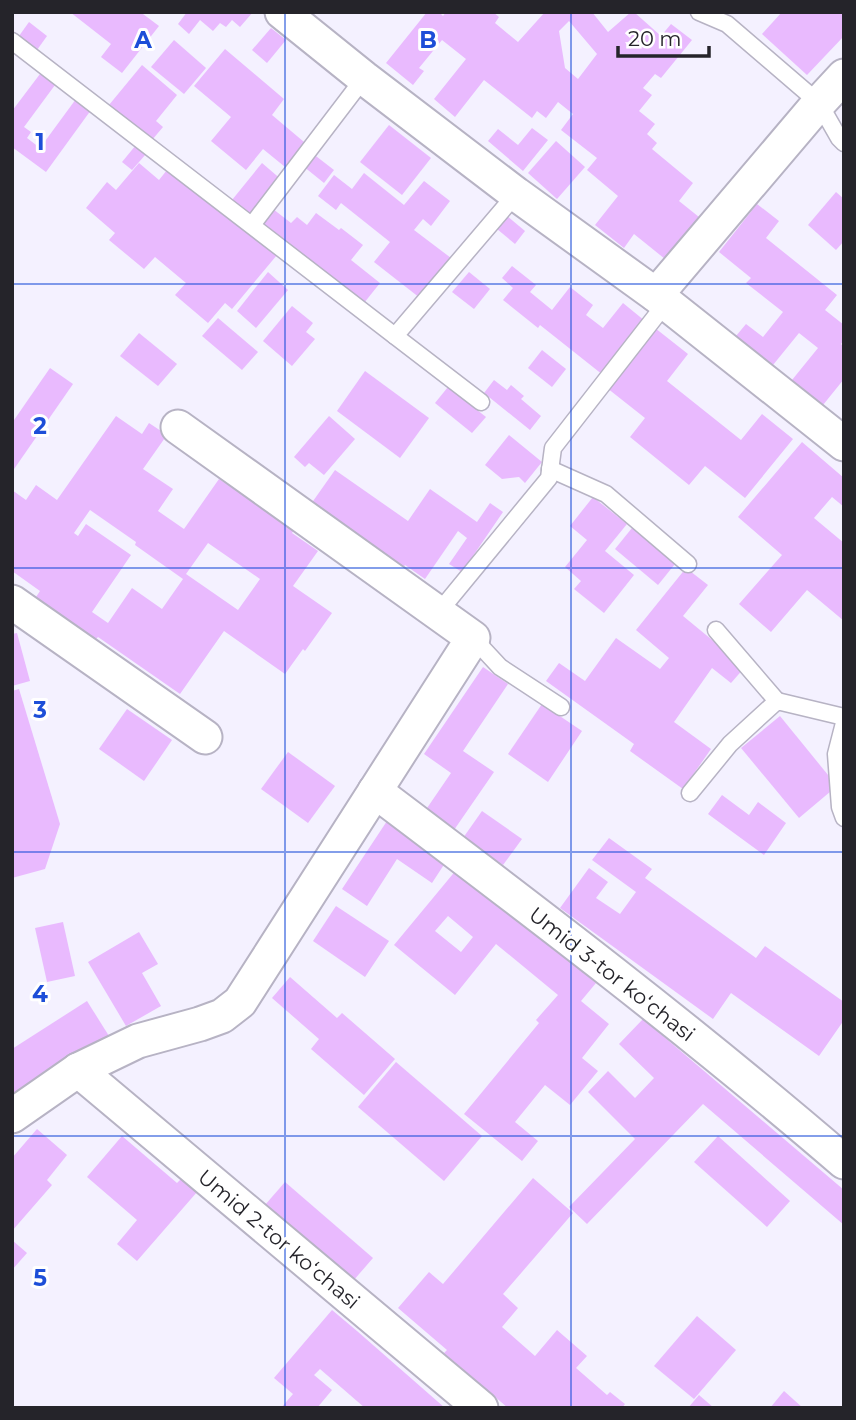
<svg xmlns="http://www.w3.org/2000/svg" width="856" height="1420" font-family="Montserrat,sans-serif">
<rect width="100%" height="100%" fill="#f4f1ff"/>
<g fill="#e9bafe" fill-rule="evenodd">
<path d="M70,12H144L143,14L159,26L122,73L101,57L111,44Z"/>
<path d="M187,12H253L240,27L232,20L226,27L220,23L213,31L200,20L189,34L178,24Z"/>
<path d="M427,12H439L443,16L446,12H493L499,17L495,23L518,42L545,12H592L608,32L631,12H634L661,36L671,24L692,40L661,78L655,74L643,88L652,95L639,111L655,124L647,134L657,143L652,149L693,183L679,201L699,217L665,259L634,234L624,248L595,225L618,196L587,170L597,158L561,130L573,114L558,102L546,118L537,111L532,118L484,80L455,117L434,99L466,59L442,40L419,68L424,71L413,85L386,63ZM569,21L597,54L578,79L565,68L559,31Z"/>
<path d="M782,12H844V36L807,75L762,34Z"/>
<path d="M29,22L47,36L37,50L19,36Z"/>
<path d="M271,28L286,40L267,63L252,50Z"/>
<path d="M174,40L206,68L184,94L151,67Z"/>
<path d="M225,49L284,99L272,115L310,147L290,171L263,149L246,170L211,141L231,117L194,86Z"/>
<path d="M142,65L177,95L156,121L163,127L152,140L109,105Z"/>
<path d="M40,74L55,85L24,127L31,132L27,138L40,148L76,99L91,110L46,172L12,147V111Z"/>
<path d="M389,125L431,158L402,195L360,162Z"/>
<path d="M532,128L548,140L523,171L488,141L498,129L518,145Z"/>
<path d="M556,141L585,167L557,199L528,173Z"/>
<path d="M136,145L146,154L132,170L122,162Z"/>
<path d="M312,153L334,170L324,183L303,166Z"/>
<path d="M139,163L159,180L171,165L206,200L235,224L237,221L277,255L232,309L225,303L208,323L175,295L186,283L155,257L144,269L109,240L115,233L86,208L107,182L116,190Z"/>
<path d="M262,163L283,181L253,217L232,200Z"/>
<path d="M364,173L404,205L424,181L450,201L431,226L423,219L414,230L451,258L420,298L374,262L390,242L341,203L336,210L318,196L334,175L352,189Z"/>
<path d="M836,192L844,199V241L836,250L808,225Z"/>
<path d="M757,204L779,221L766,238L837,295L825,310L844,325V340L841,344L844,347V379L823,405L792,380L818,348L799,333L773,365L736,336L746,324L763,337L783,312L746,283L751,278L719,252Z"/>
<path d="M273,209L291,223L297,217L307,225L316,213L339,230L341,228L363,245L351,260L380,283L364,303L262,223Z"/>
<path d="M507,216L525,231L515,244L497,229Z"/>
<path d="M512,266L536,285L530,292L552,310L570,287L593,305L586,315L603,328L623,303L645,321L603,375L540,325L538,328L503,300L513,288L502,278Z"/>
<path d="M268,272L288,290L256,328L237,311Z"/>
<path d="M469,272L490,289L474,309L452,292Z"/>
<path d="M292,306L313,323L306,332L315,339L292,366L263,341Z"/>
<path d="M218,318L258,352L242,370L202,336Z"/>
<path d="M655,328L688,354L667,381L741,440L762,414L793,439L745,498L705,466L689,485L630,437L645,418L607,388Z"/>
<path d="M139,333L177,364L158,386L120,356Z"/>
<path d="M542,350L566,369L552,387L528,368Z"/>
<path d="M50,368L73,384L12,472V423Z"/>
<path d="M365,371L429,418L400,458L337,411Z"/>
<path d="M494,380L507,390L511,385L524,396L521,399L541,416L530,430L484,393Z"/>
<path d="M448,387L486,417L472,433L435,403Z"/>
<path d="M116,416L142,434L149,423L167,435L143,469L173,489L158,511L184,529L219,479L294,530L292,533L318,551L293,586L332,613L305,651L303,649L285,674L224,631L180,694L98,637L96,639L36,597L40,591L12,571V490L26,500L36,485L57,500ZM90,510L136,542L135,545L183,579L162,609L132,588L108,623L92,612L131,555L86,524L78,536L74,533ZM208,543L260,579L238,610L186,574Z"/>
<path d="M329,416L355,439L324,475L309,463L305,467L294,457Z"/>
<path d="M509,435L542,462L525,483L519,477L502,479L485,465Z"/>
<path d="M802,442L844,478V507L832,497L814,518L844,543V621L807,590L771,632L739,604L782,555L738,517Z"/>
<path d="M335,470L408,521L430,489L477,522L490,503L503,512L462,572L449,564L467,538L458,531L425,579L405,565L403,568L311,504Z"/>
<path d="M593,497L627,524L605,551L634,575L604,613L574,589L581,581L565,567L587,540L570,526Z"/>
<path d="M632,528L675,564L658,585L615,549Z"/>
<path d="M686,568L708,585L683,616L745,667L731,683L712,668L674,722L711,749L683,789L630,751L634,744L546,681L559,663L585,681L616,638L660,669L669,658L636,630Z"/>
<path d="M17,633L30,681L12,686V634Z"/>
<path d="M483,667L508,684L463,751L494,772L454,830L425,811L451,773L424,754Z"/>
<path d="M19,689L60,824L45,869L12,878V691Z"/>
<path d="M542,704L582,731L548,782L508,754Z"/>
<path d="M127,709L172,740L144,781L99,749Z"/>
<path d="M780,716L837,786L799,818L741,748Z"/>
<path d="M288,752L335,786L308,823L261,789Z"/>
<path d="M722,795L749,815L758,802L786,823L764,855L708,814Z"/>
<path d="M482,811L522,839L503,865L463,838Z"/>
<path d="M387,821L447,860L432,883L397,859L367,906L342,889Z"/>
<path d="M609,838L652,869L645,878L756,958L765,946L844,1002V1020L819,1056L731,993L713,1019L560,908L589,868L608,882L596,898L620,914L636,892L592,860Z"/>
<path d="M457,869L596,983L581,1001L609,1024L582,1058L598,1071L570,1105L545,1085L515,1122L538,1141L522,1161L464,1114L539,1023L536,1020L558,995L496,944L455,995L394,945ZM448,916L473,937L461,952L435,931Z"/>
<path d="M336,906L389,941L365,977L313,941Z"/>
<path d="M63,922L75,976L47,982L35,928Z"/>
<path d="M139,932L158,964L142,973L161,1006L126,1026L88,962Z"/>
<path d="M290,977L337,1018L342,1013L395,1059L364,1095L311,1049L319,1039L272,998Z"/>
<path d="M87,1001L109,1036L12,1098V1049Z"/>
<path d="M643,1019L844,1190V1225L703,1104L587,1224L569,1207L635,1139L588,1092L608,1071L635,1098L654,1078L619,1044Z"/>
<path d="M396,1062L482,1136L444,1181L358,1107Z"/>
<path d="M37,1129L67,1155L47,1180L52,1185L12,1231V1158Z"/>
<path d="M122,1136L177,1183L181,1179L197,1192L137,1261L117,1244L137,1220L87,1177Z"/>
<path d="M718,1136L790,1201L767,1227L694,1162Z"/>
<path d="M533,1178L573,1213L503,1294L518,1308L502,1327L535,1356L557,1330L587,1356L576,1368L607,1395L610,1392L625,1404L622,1408H508L444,1353L447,1350L398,1308L429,1272L443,1284Z"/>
<path d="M285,1182L373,1258L353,1281L265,1205Z"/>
<path d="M12,1240L27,1253L12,1270Z"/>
<path d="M332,1310L357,1331L445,1408H365L320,1369L314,1375L332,1390L317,1408H281L293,1394L274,1378Z"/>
<path d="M697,1316L736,1350L694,1399L654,1366Z"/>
<path d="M784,1391L803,1408H770Z"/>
<path d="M699,1395L714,1408H688Z"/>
</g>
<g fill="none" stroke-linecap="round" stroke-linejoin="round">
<g stroke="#b7b3c4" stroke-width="19">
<g id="lane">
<path d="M699,12L727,24L819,103L839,138L844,143"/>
<path d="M12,41L395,336"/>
<path d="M252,225L364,78"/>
<path d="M481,402L395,336L516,194"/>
<path d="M550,469L606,494L688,564"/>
<path d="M438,613L549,478L553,448L666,303"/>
<path d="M716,630L777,701"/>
<path d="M473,638L500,667L561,707"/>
<path d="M844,723L836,754L840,807L844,818"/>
<path d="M690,793L730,744L777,701L844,717"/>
</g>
</g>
<g stroke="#b7b3c4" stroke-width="37">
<g id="street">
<path d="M282,12L364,78L516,194L656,295L844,444"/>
<path d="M656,295L819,103L844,76"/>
<path d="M12,602L205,737"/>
<path d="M375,791C534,911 693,1032 844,1162"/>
<path d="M78,1070L481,1408"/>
<path d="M12,1116L78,1070L138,1041L200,1024L222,1016L240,1002L473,638L178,427"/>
</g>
</g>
<use href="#lane" stroke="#fff" stroke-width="16"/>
<use href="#street" stroke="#fff" stroke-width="33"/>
</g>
<path fill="none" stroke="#1d4ed8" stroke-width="2" stroke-opacity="0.55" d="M285,12V1408M571,12V1408M12,284H844M12,568H844M12,852H844M12,1136H844"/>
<g text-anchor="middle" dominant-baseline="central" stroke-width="6" stroke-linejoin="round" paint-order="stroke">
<g font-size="21" fill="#25242a" stroke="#fff">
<text transform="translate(612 974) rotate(38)">Umid 3-tor koʻchasi</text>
<text transform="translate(279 1239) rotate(40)">Umid 2-tor koʻchasi</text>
</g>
</g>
<g font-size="23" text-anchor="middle" font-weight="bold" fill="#1d4ed8" stroke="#fff" stroke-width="6" stroke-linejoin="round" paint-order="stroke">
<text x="143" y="48">A</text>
<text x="428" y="48">B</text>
<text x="40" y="150">1</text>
<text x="40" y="434">2</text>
<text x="40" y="718">3</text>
<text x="40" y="1002">4</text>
<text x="40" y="1286">5</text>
</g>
<rect width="856" height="1420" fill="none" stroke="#25242a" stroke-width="28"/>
<path d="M618 46v10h91v-10" fill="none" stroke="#25242a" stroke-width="3.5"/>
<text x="628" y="46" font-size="21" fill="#25242a" stroke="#ffffff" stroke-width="5" paint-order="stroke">20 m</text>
</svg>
